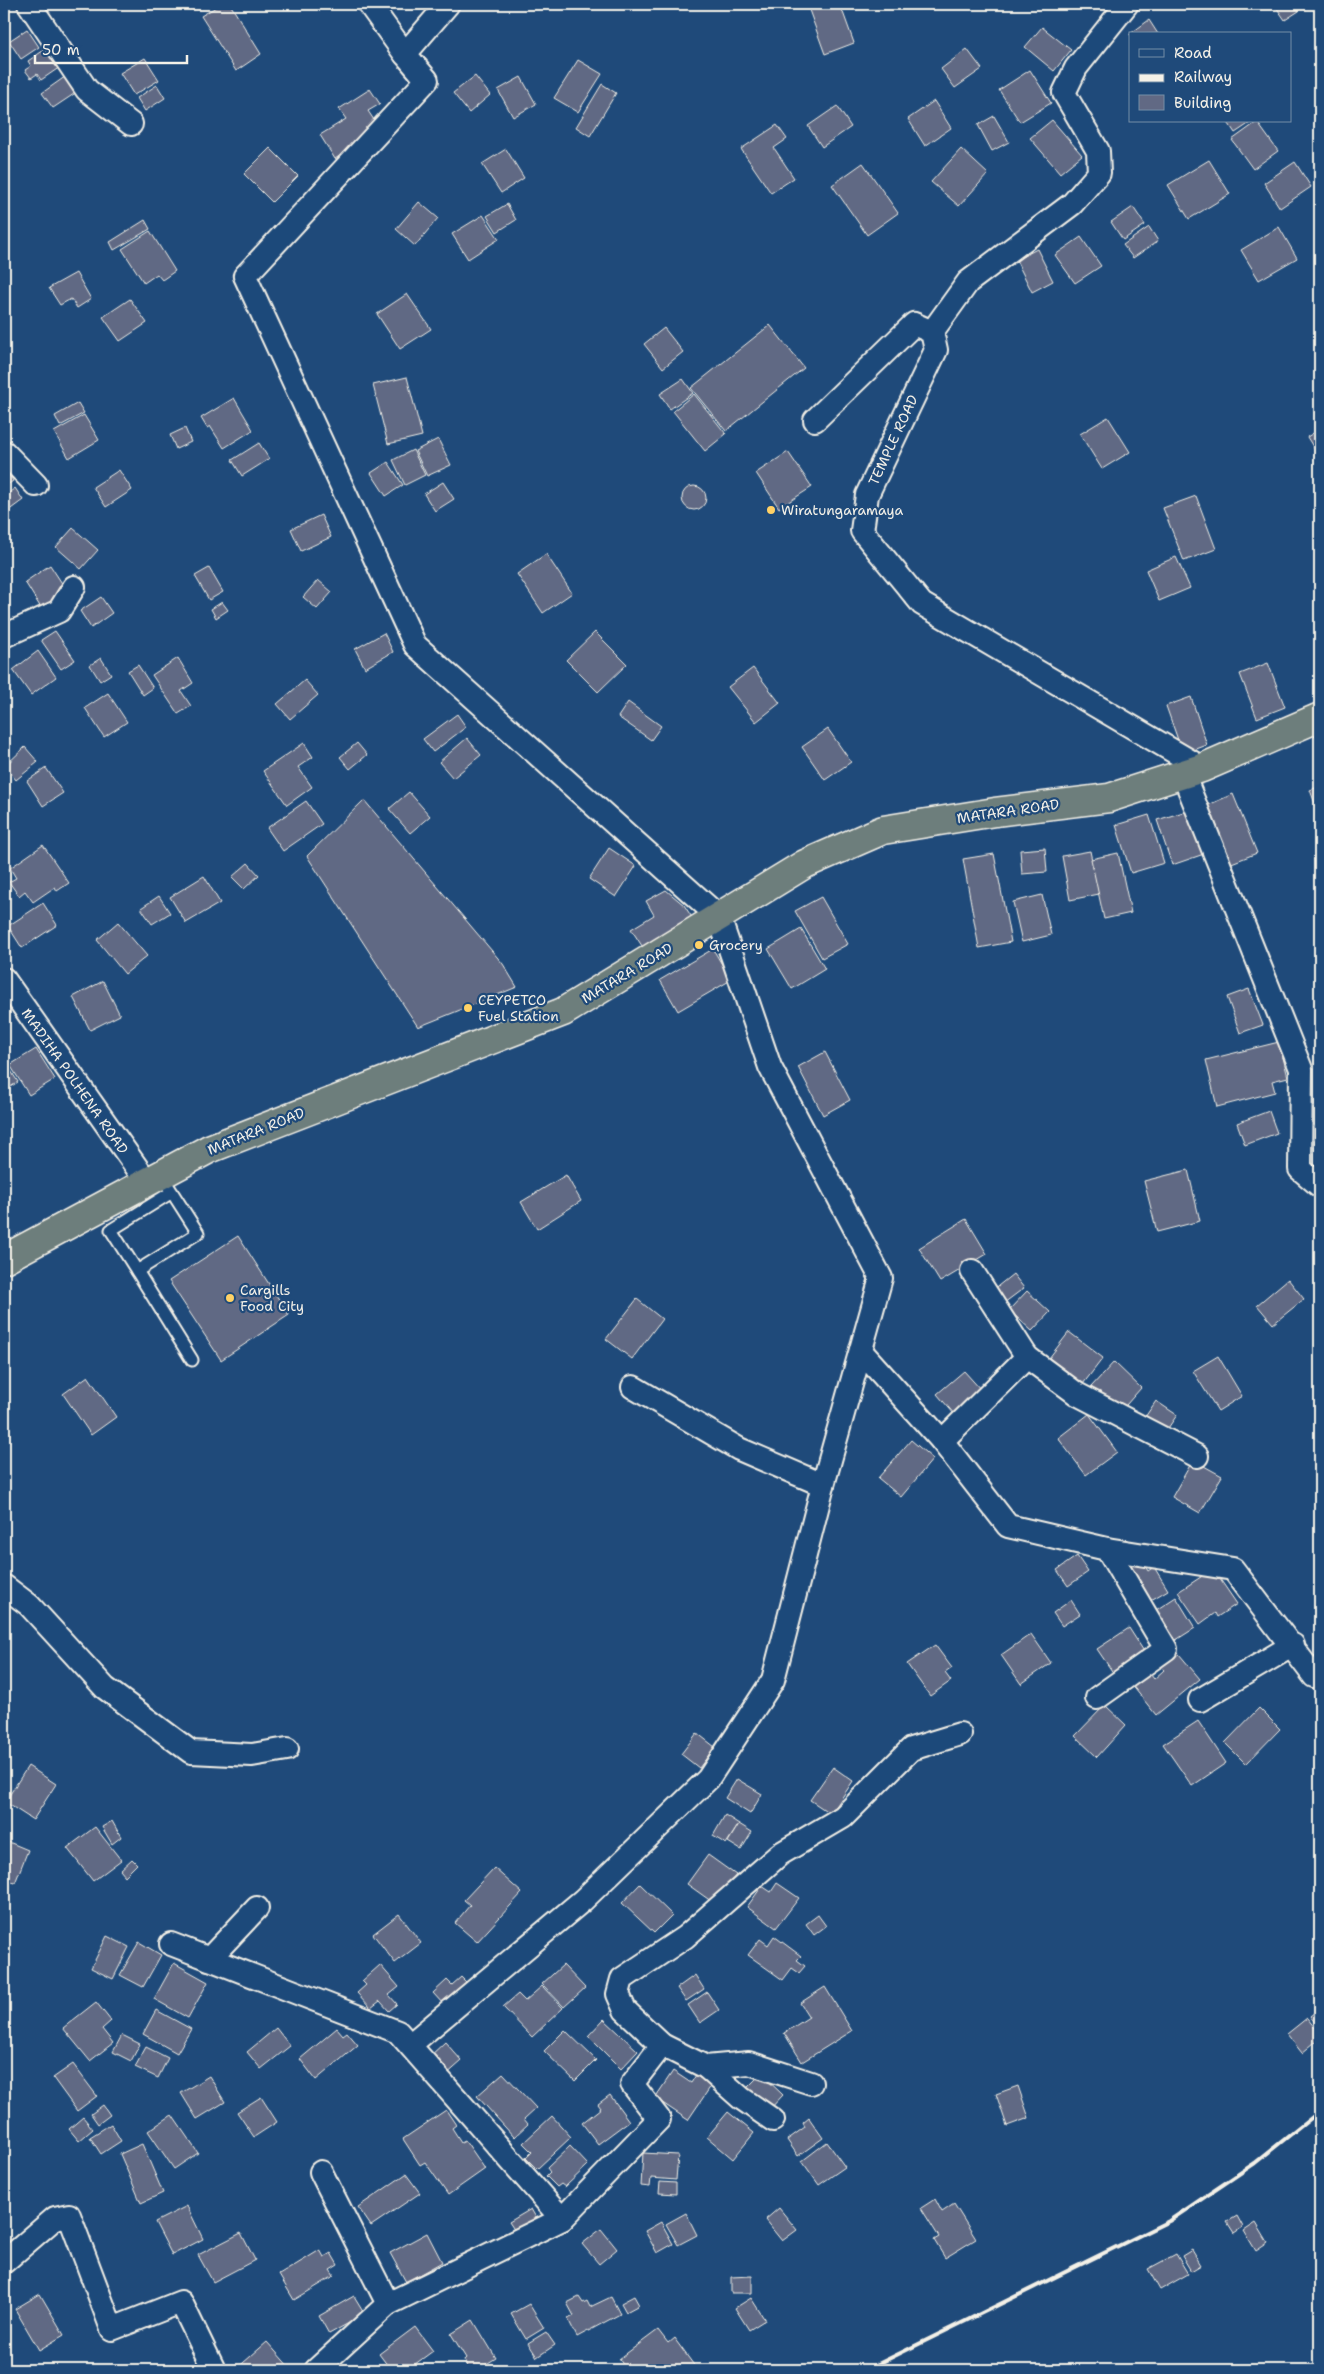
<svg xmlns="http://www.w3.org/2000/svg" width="1324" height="2374" font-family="'Shantell Sans',sans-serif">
<rect width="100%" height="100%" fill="#1f4a7a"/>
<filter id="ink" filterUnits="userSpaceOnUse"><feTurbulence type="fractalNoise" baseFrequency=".02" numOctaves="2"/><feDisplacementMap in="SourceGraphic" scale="10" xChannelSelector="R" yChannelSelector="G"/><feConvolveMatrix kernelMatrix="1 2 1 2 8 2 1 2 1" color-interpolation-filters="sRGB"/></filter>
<g filter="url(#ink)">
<g fill="#616984" stroke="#f4f1e8">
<path d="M221,4H230L261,54L236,71L201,16Z"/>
<path d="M828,4H840L854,43L825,54L809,10Z"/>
<path d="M1274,4H1294L1299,11L1285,20Z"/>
<path d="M1149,20L1158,34L1130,35V34Z"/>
<path d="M1042,27L1071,50L1054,71L1025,47Z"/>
<path d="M27,29L39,47L21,59L9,41Z"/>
<path d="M50,46L63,65L41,80L37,74L31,78L25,70L31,66L28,61Z"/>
<path d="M967,49L982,69L955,88L941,69Z"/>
<path d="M145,58L159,80L134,95L120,73Z"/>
<path d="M578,60L602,74L578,112L554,98Z"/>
<path d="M1030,70L1051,103L1020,122L999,90Z"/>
<path d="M69,74L80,90L53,108L42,93Z"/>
<path d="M475,76L490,95L469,113L453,93Z"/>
<path d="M521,77L536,104L513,117L498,90Z"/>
<path d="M602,84L616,93L590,136L576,127Z"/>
<path d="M157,85L165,98L145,111L137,98Z"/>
<path d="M370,89L380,104L368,111L380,129L335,159L320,135L346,119L339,109Z"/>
<path d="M934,101L951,128L925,146L908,119Z"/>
<path d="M837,106L851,127L822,147L808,126Z"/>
<path d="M994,116L1009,142L992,151L978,125Z"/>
<path d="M1052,120L1082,155L1060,173L1030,138Z"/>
<path d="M1227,121H1253L1235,133Z"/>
<path d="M1257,122L1278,151L1253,169L1232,140Z"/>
<path d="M777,125L787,139L774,148L794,178L771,193L741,149Z"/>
<path d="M270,148L298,176L272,202L244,174Z"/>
<path d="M506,149L524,178L501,193L482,164Z"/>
<path d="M961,149L988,174L959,206L931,182Z"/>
<path d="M1209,160L1230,194L1189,219L1168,185Z"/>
<path d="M1295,162L1311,187L1280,208L1264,183Z"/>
<path d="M863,163L898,213L867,235L832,185Z"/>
<path d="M419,202L438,218L415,246L396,229Z"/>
<path d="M507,204L516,220L497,232L487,216Z"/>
<path d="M1133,207L1145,225L1123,240L1111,222Z"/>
<path d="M483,215L499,239L468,259L452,234Z"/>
<path d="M145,220L150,229L114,250L110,242Z"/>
<path d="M1149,227L1158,241L1133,258L1123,245Z"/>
<path d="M1279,227L1297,258L1259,280L1241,250Z"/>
<path d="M150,231L175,271L162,280L157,274L144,283L122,249Z"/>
<path d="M1081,237L1101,266L1075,283L1055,255Z"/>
<path d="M1037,249L1053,281L1032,292L1016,260Z"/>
<path d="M76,273L91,299L77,308L71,299L60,305L49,288Z"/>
<path d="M407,294L431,329L400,349L377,314Z"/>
<path d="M130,299L147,323L120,341L103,317Z"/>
<path d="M770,325L804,368L726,431L691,388Z"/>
<path d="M664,328L683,352L663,368L644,344Z"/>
<path d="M407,377L422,436L388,444L373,385Z"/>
<path d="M683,379L693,393L670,409L660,394Z"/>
<path d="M694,394L726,434L705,451L673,411Z"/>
<path d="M234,398L253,430L224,448L210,426L207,428L201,418Z"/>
<path d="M78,403L84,413L60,426L55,416Z"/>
<path d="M84,415L99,440L69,458L54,432Z"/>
<path d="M1108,417L1130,452L1102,469L1080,434Z"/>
<path d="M185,428L191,442L176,449L170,435Z"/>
<path d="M1320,429V458L1307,437Z"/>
<path d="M438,439L451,465L427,476L415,451Z"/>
<path d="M259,443L269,459L242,476L232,460Z"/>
<path d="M413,450L425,475L405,485L393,460Z"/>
<path d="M788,452L812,487L779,508L756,473Z"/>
<path d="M388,462L403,485L386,496L371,473Z"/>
<path d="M4,468L13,481L4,487Z"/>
<path d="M119,470L132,490L106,507L93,487Z"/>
<path d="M443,482L454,499L435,511L424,494Z"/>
<circle cx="694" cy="498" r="12"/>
<path d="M15,488L23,500L4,514V497Z"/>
<path d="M1196,496L1216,549L1184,561L1163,508Z"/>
<path d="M321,515L331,537L301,551L291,529Z"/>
<path d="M73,528L98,550L81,569L56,547Z"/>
<path d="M546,554L572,593L543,613L517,574Z"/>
<path d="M1176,557L1190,588L1159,601L1146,570Z"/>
<path d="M50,565L67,591L41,608L25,582Z"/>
<path d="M209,568L223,592L209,600L195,576Z"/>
<path d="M318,580L332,592L317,609L303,597Z"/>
<path d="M101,597L112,613L91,628L80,611Z"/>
<path d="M222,602L228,610L216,618L211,609Z"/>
<path d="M55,631L75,660L61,669L41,640Z"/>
<path d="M595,632L627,664L598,692L566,660Z"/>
<path d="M384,633L393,652L365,668L355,649Z"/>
<path d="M38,651L56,677L31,695L13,670Z"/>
<path d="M101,658L111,674L100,681L90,665Z"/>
<path d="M178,658L193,683L181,691L191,706L178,714L152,675Z"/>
<path d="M1268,663L1285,707L1257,718L1240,674Z"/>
<path d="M138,665L153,688L143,695L128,671Z"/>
<path d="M753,668L780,703L756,722L728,687Z"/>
<path d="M305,680L318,695L290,719L277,704Z"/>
<path d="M108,693L127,722L104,737L85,708Z"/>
<path d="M1191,697L1207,745L1183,754L1166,706Z"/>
<path d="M628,702L661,726L651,740L618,717Z"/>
<path d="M457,714L466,727L433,752L423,739Z"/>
<path d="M828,729L851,762L825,780L802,747Z"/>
<path d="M467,738L481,755L453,778L439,762Z"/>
<path d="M304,743L313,757L298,767L312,787L287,805L263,771Z"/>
<path d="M357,743L367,755L350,769L340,757Z"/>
<path d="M25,747L38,762L16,780L5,766Z"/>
<path d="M46,768L63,793L43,806L27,781Z"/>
<path d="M1320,786V817L1310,790Z"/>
<path d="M409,792L430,816L410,833L389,809Z"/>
<path d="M1233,794L1257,853L1229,864L1206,806Z"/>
<path d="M364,800L503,964L517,987L418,1027L307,856Z"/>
<path d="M306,801L322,824L283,851L267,828Z"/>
<path d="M1190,810L1204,854L1172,865L1157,820Z"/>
<path d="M1149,815L1164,863L1131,873L1116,825Z"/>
<path d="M43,845L69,883L57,891L55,887L33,902L25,891L19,896L9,882L16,878L10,868Z"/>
<path d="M609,848L636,866L616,897L589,879Z"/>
<path d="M1045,848L1047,872L1022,874L1020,850Z"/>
<path d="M1090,851L1099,894L1070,900L1062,856Z"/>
<path d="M1118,853L1131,913L1104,919L1091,859Z"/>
<path d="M994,854L1011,942L979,948L963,859Z"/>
<path d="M248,863L259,875L244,889L232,877Z"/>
<path d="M204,876L220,903L186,923L170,897Z"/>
<path d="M666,890L684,905L693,919L644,949L631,929L654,915L646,901Z"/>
<path d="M1042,895L1051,935L1022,942L1013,902Z"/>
<path d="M159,896L170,913L152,924L141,908Z"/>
<path d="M821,897L848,944L822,958L795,911Z"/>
<path d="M43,903L57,925L22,948L8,926Z"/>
<path d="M118,922L147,956L125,974L97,940Z"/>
<path d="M801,929L825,969L792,989L768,949Z"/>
<path d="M713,949L731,980L678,1011L660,980Z"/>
<path d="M103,981L120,1015L90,1030L73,997Z"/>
<path d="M1249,989L1263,1025L1240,1033L1227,997Z"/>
<path d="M1279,1042L1288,1077L1272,1081L1275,1092L1217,1107L1206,1060Z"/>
<path d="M36,1049L55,1079L29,1095L10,1065Z"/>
<path d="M825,1052L850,1100L823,1115L798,1067Z"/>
<path d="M4,1060L18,1082L4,1091Z"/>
<path d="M1269,1111L1277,1133L1245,1145L1237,1123Z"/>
<path d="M1188,1170L1200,1221L1157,1232L1144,1181Z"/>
<path d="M566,1175L581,1201L537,1229L521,1202Z"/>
<path d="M966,1219L987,1254L940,1282L919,1248Z"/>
<path d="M238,1236L289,1315L221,1360L169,1281Z"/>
<path d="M1013,1274L1024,1288L1004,1303L993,1290Z"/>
<path d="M1288,1279L1304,1299L1273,1324L1257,1305Z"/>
<path d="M1027,1291L1050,1312L1032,1331L1009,1310Z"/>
<path d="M637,1299L662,1319L632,1359L606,1339Z"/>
<path d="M1069,1332L1103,1358L1083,1384L1049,1358Z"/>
<path d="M1218,1356L1242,1396L1218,1411L1193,1371Z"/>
<path d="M1114,1362L1141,1388L1119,1413L1091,1387Z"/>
<path d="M964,1371L982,1391L955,1415L937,1394Z"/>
<path d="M88,1376L116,1417L91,1435L63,1394Z"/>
<path d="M1156,1401L1177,1415L1164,1434L1143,1420Z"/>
<path d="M1089,1414L1117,1452L1086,1475L1058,1438Z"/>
<path d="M911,1440L933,1459L901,1497L878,1478Z"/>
<path d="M1193,1460L1222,1476L1200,1513L1172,1497Z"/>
<path d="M1077,1556L1088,1572L1068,1586L1057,1570Z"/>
<path d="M1141,1560L1148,1571L1154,1567L1168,1590L1151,1600L1136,1575L1132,1577L1126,1569Z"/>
<path d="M1213,1569L1237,1604L1217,1617L1215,1613L1200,1624L1178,1592Z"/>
<path d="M1176,1597L1195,1628L1176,1640L1156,1610Z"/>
<path d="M1071,1600L1080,1614L1062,1626L1053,1613Z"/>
<path d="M1129,1628L1145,1653L1114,1674L1097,1649Z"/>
<path d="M1031,1634L1051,1663L1021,1684L1001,1655Z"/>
<path d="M935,1645L952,1668L945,1673L951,1681L930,1696L907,1664Z"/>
<path d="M1174,1648L1200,1679L1156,1715L1131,1684L1147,1670L1154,1679L1164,1670L1157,1662Z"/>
<path d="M1105,1705L1126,1725L1097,1757L1075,1736Z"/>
<path d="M1259,1708L1280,1729L1246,1764L1225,1743Z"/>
<path d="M1198,1721L1226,1763L1192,1786L1163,1744Z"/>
<path d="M697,1733L715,1747L699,1768L681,1754Z"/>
<path d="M28,1766L56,1784L33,1820L5,1802Z"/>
<path d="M833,1767L853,1781L831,1814L810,1800Z"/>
<path d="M737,1779L762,1794L750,1814L725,1798Z"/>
<path d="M725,1815L739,1824L726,1844L713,1836Z"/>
<path d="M112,1821L121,1837L112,1844L102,1827Z"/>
<path d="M739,1824L752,1832L741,1850L728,1842Z"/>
<path d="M95,1827L121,1860L93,1881L67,1848Z"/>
<path d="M4,1840L28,1850L15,1883L4,1879Z"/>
<path d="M708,1855L736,1875L715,1904L687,1884Z"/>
<path d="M132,1859L137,1864L125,1876L120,1870Z"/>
<path d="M494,1868L522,1893L477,1942L455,1923L470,1905L464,1900Z"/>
<path d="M777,1883L799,1898L776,1928L747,1907L762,1886L771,1892Z"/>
<path d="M640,1884L672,1915L654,1933L622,1903Z"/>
<path d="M399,1914L421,1943L395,1963L373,1934Z"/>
<path d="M818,1915L826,1926L814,1935L806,1924Z"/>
<path d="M107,1936L129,1947L113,1979L91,1968Z"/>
<path d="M774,1936L801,1956L797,1960L805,1966L799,1973L792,1968L783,1980L748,1955L760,1939L768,1945Z"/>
<path d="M139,1942L161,1955L143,1987L120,1975Z"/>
<path d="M174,1963L208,1982L188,2018L154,1999Z"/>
<path d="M380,1965L399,1987L389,1995L397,2004L389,2011L380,2001L371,2008L357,1993L366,1985L362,1981Z"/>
<path d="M563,1965L585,1988L564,2007L542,1984Z"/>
<path d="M695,1975L704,1989L686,2001L677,1988Z"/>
<path d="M461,1977L470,1986L443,2004L433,1993L447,1980L452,1985Z"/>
<path d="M542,1986L563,2008L532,2037L503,2007L518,1994L525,2001Z"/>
<path d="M825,1987L852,2031L802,2062L784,2033L809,2017L800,2003Z"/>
<path d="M707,1992L719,2010L700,2023L688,2005Z"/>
<path d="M96,2002L111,2021L102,2029L113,2043L90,2061L63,2028Z"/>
<path d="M1320,2008V2021L1316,2024L1310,2016Z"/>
<path d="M156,2010L191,2029L177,2053L143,2034Z"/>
<path d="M1307,2018L1320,2034V2038L1302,2053L1287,2034Z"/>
<path d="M604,2019L638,2051L621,2069L588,2036Z"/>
<path d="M276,2028L290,2046L261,2069L247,2052Z"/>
<path d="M337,2028L343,2035L347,2032L358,2045L316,2080L300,2059Z"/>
<path d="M565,2030L596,2060L575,2081L544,2051Z"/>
<path d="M122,2035L140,2044L131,2061L113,2052Z"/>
<path d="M445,2042L462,2061L445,2076L429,2057Z"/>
<path d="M146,2047L168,2058L158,2078L135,2067Z"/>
<path d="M73,2064L97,2096L77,2111L53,2078Z"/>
<path d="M673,2071L691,2083L696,2075L711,2086L688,2120L655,2098Z"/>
<path d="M503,2073L536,2108L524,2119L528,2124L514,2137L477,2096Z"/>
<path d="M761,2074L783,2095L769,2110L746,2089Z"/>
<path d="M209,2076L225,2102L197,2119L181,2093Z"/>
<path d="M1018,2086L1029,2118L1007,2126L996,2094Z"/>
<path d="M610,2095L629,2121L598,2144L582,2123L601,2108L598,2104Z"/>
<path d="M261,2097L277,2122L254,2137L237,2112Z"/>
<path d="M103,2105L110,2115L98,2124L91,2114Z"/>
<path d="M446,2110L456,2125L452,2128L461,2142L465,2140L485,2169L448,2195L425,2162L420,2165L403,2139Z"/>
<path d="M728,2112L754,2133L733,2159L707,2137Z"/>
<path d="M172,2115L198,2153L174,2169L148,2131Z"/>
<path d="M552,2116L571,2137L537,2169L526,2158L532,2152L523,2143Z"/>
<path d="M83,2117L93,2129L79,2141L69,2129Z"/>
<path d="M809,2118L823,2138L798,2156L787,2140L805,2127L803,2123Z"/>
<path d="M111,2124L121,2141L101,2154L90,2137Z"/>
<path d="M827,2142L845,2167L819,2185L802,2161Z"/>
<path d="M142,2144L163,2193L141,2203L120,2154Z"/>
<path d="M570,2146L588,2165L565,2187L561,2184L557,2187L546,2176L550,2172L547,2168Z"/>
<path d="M643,2153L678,2155L676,2180L651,2178L650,2187L641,2186Z"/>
<path d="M406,2174L420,2193L371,2226L358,2207Z"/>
<path d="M660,2182L676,2183V2194L659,2193Z"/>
<path d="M935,2199L942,2212L954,2204L976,2239L945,2258L934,2240L939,2237L921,2208Z"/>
<path d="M187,2206L203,2239L172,2255L155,2222Z"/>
<path d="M779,2208L797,2230L782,2241L765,2220Z"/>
<path d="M531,2209L538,2221L517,2234L509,2222Z"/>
<path d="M686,2213L697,2235L678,2245L666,2224Z"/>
<path d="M1237,2216L1243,2227L1234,2233L1227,2222Z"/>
<path d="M661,2222L673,2244L657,2253L645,2231Z"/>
<path d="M1256,2223L1268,2243L1256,2251L1244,2231Z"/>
<path d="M601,2229L617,2249L599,2264L582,2244Z"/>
<path d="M241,2233L255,2260L213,2282L198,2255Z"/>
<path d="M427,2233L442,2262L406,2282L390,2253Z"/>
<path d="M320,2250L324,2257L331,2253L338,2265L330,2270L334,2276L294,2300L279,2275Z"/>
<path d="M1192,2250L1201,2265L1191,2271L1182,2256Z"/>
<path d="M1176,2254L1188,2274L1160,2290L1148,2269Z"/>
<path d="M752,2276V2293H731V2277Z"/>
<path d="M40,2294L64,2335L39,2350L15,2309Z"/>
<path d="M354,2296L365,2314L329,2334L319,2316Z"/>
<path d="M634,2296L639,2305L626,2312L621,2303Z"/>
<path d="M579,2297L583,2303L587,2301L590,2307L611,2297L620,2314L577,2337L568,2319L574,2316L567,2303Z"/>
<path d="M751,2298L765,2320L749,2330L735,2308Z"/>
<path d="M529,2304L544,2328L526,2339L511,2314Z"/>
<path d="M473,2320L496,2358L477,2370H470L464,2360L466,2358L451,2334Z"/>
<path d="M415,2327L433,2351L407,2370H391L379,2354Z"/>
<path d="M658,2330L668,2343L674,2338L696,2368L692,2370H675L672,2366L667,2370H627L619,2359Z"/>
<path d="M546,2332L555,2345L537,2357L528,2343Z"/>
<path d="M267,2342L291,2369L289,2370H235Z"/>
</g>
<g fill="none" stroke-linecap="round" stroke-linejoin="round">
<g stroke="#f4f1e8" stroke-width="15">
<g id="lane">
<path d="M161,1175L198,1233L137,1271L111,1230L172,1192"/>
<path d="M137,1271L192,1360"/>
</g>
</g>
<g stroke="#f4f1e8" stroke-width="26">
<g id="street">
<path d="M29,4L87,90L131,124"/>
<path d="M369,4L405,54"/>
<path d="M932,332L968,282L1072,204L1099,173L1098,151L1064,93L1076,68L1127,4"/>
<path d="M815,420L914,324L932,332L936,350L867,495L862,531L922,604L1202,768"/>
<path d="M4,452L36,485"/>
<path d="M4,636L59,611L74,587"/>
<path d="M1183,774L1301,1069L1300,1169L1320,1186"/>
<path d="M4,979L147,1182"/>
<path d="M972,1271L1027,1357"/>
<path d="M861,1351L942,1441L1008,1526L1107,1549L1233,1569L1314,1676"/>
<path d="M633,1387L739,1449L823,1485"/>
<path d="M942,1441L1027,1357L1077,1394L1197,1456"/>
<path d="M4,1586L29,1605L105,1688L191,1752L252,1755L287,1749"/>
<path d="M1097,1698L1166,1649L1107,1549"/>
<path d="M1200,1700L1293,1645"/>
<path d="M171,1944L398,2032L562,2219"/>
<path d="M209,1959L257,1908"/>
<path d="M411,2044L583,1900L708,1779L773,1680L823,1485L881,1278L770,1067L719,917L415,645L245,276L427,80L405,54L448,4"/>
<path d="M662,2045L706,2067L749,2063L811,2083"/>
<path d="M706,2067L741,2098L773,2120"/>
<path d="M321,2172L388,2304"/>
<path d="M4,2262L55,2218L69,2215L112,2329L181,2302L214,2370"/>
<path d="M316,2370L388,2304L562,2219L659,2119L632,2084L662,2045L625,2010L618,1994L622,1979L685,1937L780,1854L843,1817L911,1749L960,1734"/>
</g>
</g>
<g stroke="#f4f1e8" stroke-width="31">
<path id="highway" d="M4,1259L209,1149L563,1012L805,864L883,830L995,812L1109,798L1202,768L1320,717"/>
</g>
<use href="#lane" stroke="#1f4a7a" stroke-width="11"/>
<use href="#street" stroke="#1f4a7a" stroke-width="22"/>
<use href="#highway" stroke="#6d7e7c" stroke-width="28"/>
<path stroke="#f4f1e8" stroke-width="4" d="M866,2370L1169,2221L1255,2163L1320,2111"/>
</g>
</g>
<g fill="#ffd166" stroke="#1f4a7a" stroke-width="2">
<circle cx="771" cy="510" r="5"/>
<circle cx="699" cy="945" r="5"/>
<circle cx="468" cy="1008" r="5"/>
<circle cx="230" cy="1298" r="5"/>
</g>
<g text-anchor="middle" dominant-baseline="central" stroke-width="4.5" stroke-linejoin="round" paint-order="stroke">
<g font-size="14" fill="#f4f1e8" stroke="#1f4a7a">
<text transform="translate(893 440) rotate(-65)">TEMPLE ROAD</text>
<text transform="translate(1008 811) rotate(-8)">MATARA ROAD</text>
<text transform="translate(627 973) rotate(-31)">MATARA ROAD</text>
<text transform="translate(75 1081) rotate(55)">MADIHA POLHENA ROAD</text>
<text transform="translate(256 1131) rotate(-22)">MATARA ROAD</text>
</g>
<g font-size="14" fill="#f4f1e8" stroke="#1f4a7a" text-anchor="start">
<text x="781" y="510">Wiratungaramaya</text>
<text x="709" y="945">Grocery</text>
<text x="478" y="1000">CEYPETCO<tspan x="478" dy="16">Fuel Station</tspan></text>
<text x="240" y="1290">Cargills<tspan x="240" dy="16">Food City</tspan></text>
</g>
</g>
<rect width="1324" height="2374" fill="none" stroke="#1f4a7a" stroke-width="20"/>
<rect x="10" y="10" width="1304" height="2354" fill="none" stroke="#f4f1e8" stroke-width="2" filter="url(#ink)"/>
<rect x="1129" y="32" width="162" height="90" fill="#1f4a7a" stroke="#748da6"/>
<rect x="1139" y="49" width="25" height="8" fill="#1f4a7a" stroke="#748da6"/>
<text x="1174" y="58" font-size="15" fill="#f4f1e8">Road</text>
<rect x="1139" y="74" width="25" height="8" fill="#f4f1e8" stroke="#748da6"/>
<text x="1174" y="82" font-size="15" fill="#f4f1e8">Railway</text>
<rect x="1139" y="95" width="25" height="15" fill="#616984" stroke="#748da6"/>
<text x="1174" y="108" font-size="15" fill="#f4f1e8">Building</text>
<path d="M35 55v8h152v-8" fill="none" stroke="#f4f1e8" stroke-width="2.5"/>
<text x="42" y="55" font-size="15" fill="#f4f1e8" stroke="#1f4a7a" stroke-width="4" paint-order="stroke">50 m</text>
</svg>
